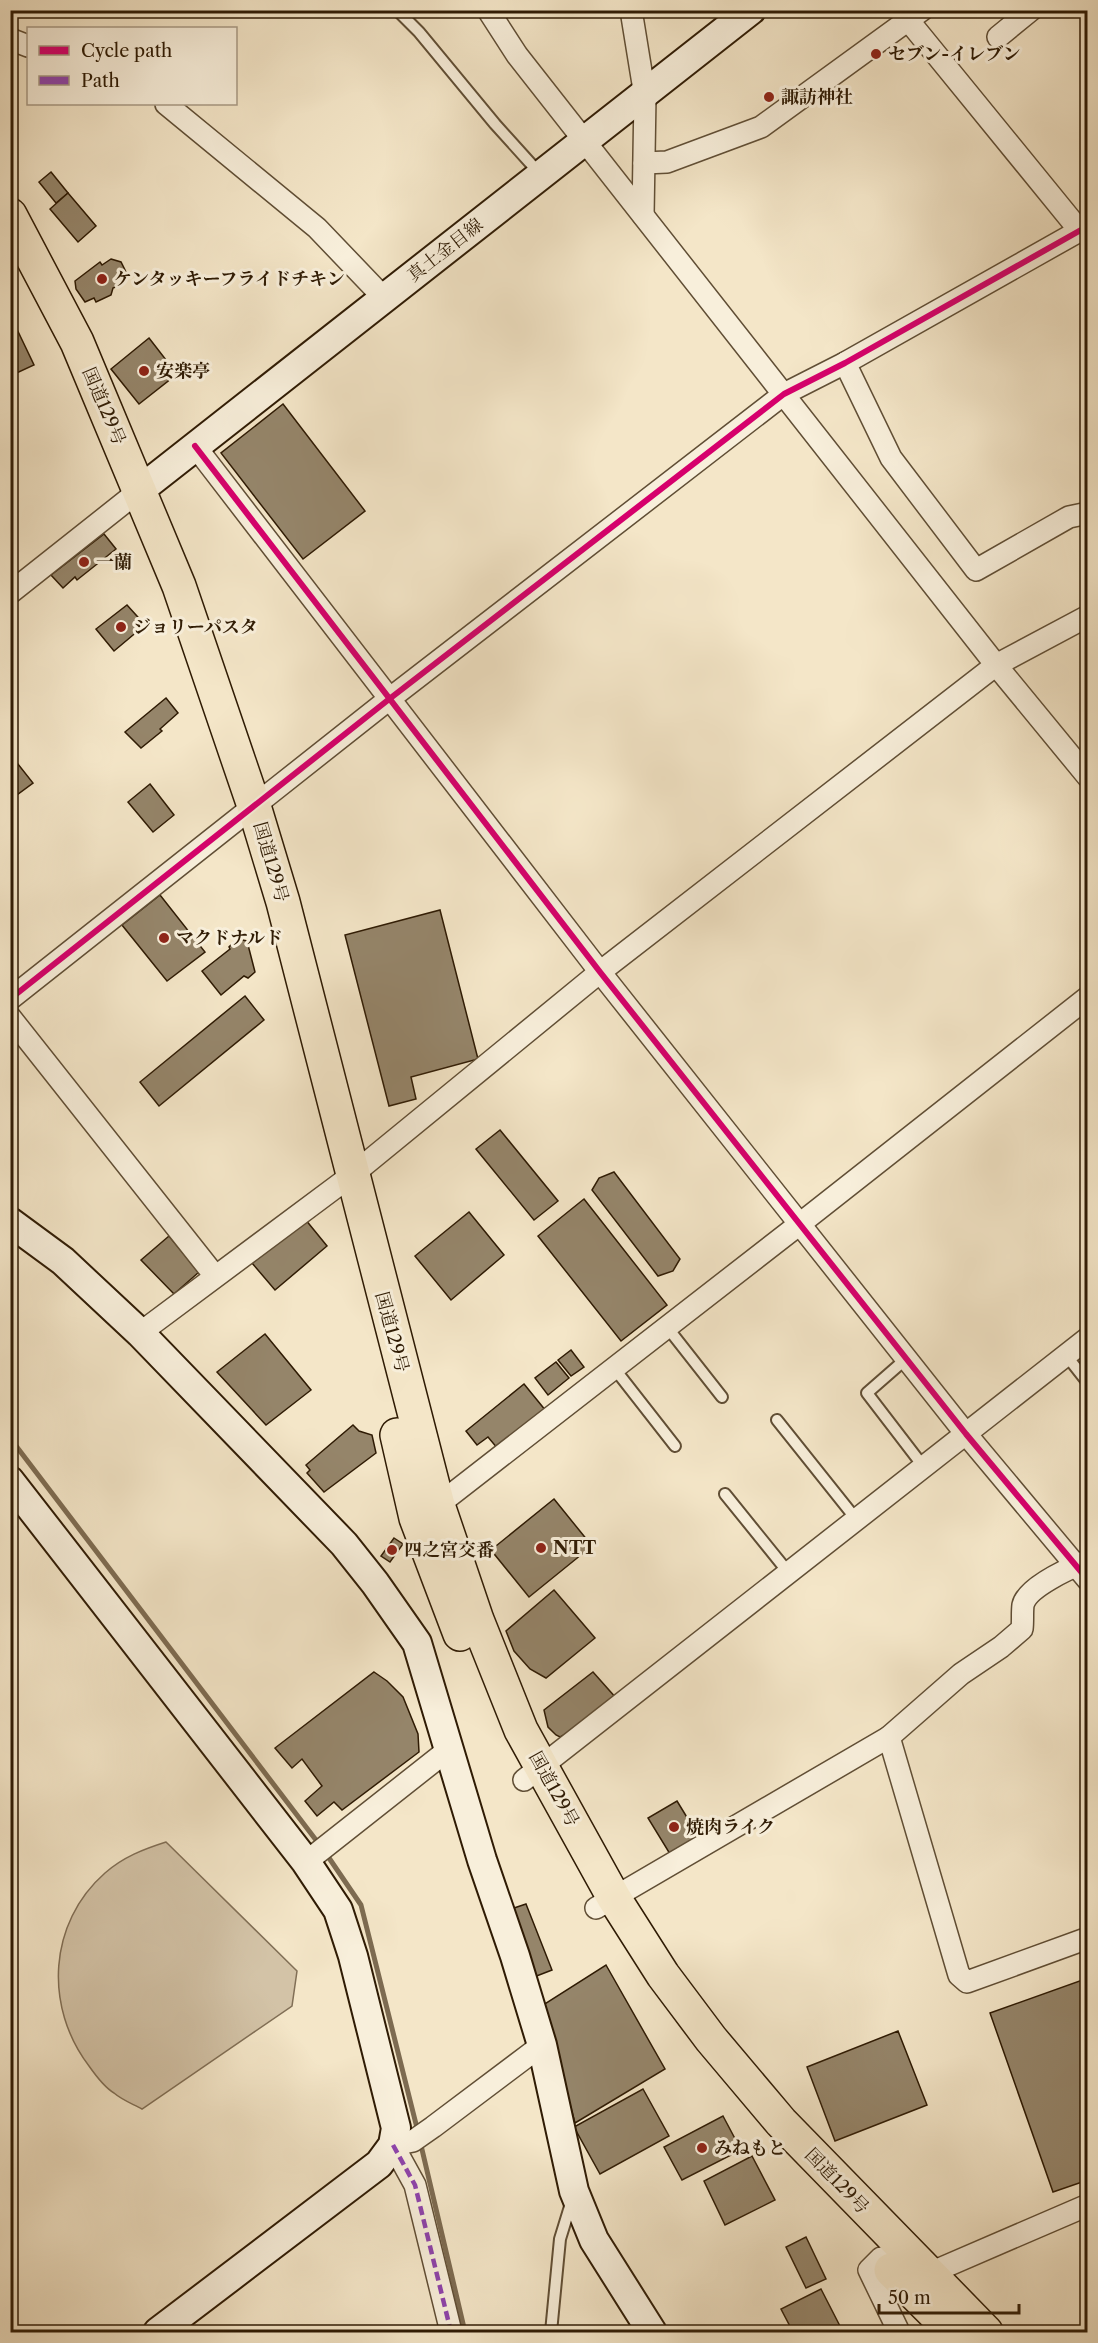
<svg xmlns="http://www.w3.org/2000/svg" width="1098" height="2343" font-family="'Libre Caslon Text','Noto Serif JP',serif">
<rect width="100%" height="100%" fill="#f4e6c8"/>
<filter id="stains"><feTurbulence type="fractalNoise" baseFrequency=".00333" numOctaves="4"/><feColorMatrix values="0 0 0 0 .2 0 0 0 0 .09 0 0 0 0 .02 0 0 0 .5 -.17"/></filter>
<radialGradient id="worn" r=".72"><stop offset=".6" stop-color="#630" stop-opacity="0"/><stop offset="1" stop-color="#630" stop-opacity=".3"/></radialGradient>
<path fill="#d3c3a7" stroke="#816f56" stroke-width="1.5" d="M166,1842L297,1971L292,2006L142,2109C133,2104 122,2100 114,2093C104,2087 96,2076 89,2066C44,2007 48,1923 105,1873C123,1857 144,1849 166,1842Z"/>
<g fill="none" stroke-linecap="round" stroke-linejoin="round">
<g stroke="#7d6b51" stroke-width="5">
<path d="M10,1438L319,1844"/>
<path d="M327,1855L361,1905L418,2132"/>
<path d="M420,2141L465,2332"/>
</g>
</g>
<g fill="#95856a" stroke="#2f1b04" stroke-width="1.5">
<path d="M51,172L68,193L56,203L39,182Z"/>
<path d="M68,193L96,226L78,242L50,209Z"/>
<path d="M111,259L121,262L127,274L123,284L113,288L111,295L96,302L94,298L85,302L76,289L75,281L100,262L102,265Z"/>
<path d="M13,321L34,365L10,376V322Z"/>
<path d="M149,338L177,374L139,404L111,369Z"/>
<path d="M283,404L365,511L303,559L221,453Z"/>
<path d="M104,534L116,549L77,580L75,577L63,588L51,575Z"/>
<path d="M127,605L145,625L114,651L96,629Z"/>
<path d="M166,698L178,713L160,729L162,731L141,748L125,732Z"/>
<path d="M10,754L33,783L10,800Z"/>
<path d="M150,784L174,815L153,832L128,802Z"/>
<path d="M160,895L205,952L167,981L122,925Z"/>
<path d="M440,910L478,1059L411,1077L416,1099L389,1106L345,935Z"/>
<path d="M237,939L247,941L255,972L248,978L244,976L221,995L202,971L230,949L229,947Z"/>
<path d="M245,996L264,1020L159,1106L140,1082Z"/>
<path d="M500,1130L558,1201L534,1220L476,1149Z"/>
<path d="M614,1172L680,1259L673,1271L658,1276L592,1190L599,1178Z"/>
<path d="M584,1199L667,1305L621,1341L538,1236Z"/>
<path d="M469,1212L504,1255L451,1300L415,1256Z"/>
<path d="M305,1219L327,1246L275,1290L252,1263Z"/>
<path d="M169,1236L199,1272L174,1294L141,1260Z"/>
<path d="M265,1334L311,1390L266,1425L217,1372Z"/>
<path d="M571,1350L584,1367L571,1376L558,1360Z"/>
<path d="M556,1362L569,1378L548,1395L535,1378Z"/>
<path d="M524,1384L546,1411L498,1449L488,1437L477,1445L466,1431Z"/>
<path d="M353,1425L359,1431L372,1435L376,1453L324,1492L307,1473L310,1470L306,1465Z"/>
<path d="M554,1499L592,1546L529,1597L491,1550Z"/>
<path d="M394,1538L403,1544L390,1562L381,1556Z"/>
<path d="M554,1590L595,1638L546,1678L530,1669L514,1651L506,1631Z"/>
<path d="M374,1672L387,1681L403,1697L418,1734L419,1752L342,1810L334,1802L317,1816L305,1801L322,1786L302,1759L292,1768L275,1748Z"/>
<path d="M593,1672L616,1698L566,1734L560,1737L556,1735L548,1727L544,1710Z"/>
<path d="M677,1801L699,1837L670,1854L648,1818Z"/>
<path d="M526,1904L552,1970L534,1977L514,1908Z"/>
<path d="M606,1965L665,2069L575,2123L543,2005Z"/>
<path d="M1088,1978V2180L1053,2192L990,2013Z"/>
<path d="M898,2031L927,2105L835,2141L807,2067Z"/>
<path d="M643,2089L669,2136L600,2174L574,2127Z"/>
<path d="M723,2116L741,2150L682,2180L664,2147Z"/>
<path d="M752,2156L775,2200L725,2225L704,2181Z"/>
<path d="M806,2237L826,2279L806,2288L786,2247Z"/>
<path d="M821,2289L843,2332H793L781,2309Z"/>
</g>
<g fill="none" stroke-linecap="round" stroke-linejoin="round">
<g stroke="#604e35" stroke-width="14">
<g id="lane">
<path d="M397,10L419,32L495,124L541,175"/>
<path d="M667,1327L722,1397"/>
<path d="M1066,1355L1088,1383"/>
<path d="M907,1358L867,1393L923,1466"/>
<path d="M614,1368L675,1446"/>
<path d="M777,1420L856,1519"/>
<path d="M725,1494L788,1572"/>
<path d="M551,2332L560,2239L572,2200"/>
</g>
</g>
<g stroke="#604e35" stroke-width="24">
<g id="street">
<path d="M488,10L517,55L996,665L1088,777"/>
<path d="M631,10L645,96L643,215"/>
<path d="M908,20L1080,231"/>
<path d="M998,37L1031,10"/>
<path d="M10,39L28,46"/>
<path d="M166,104L317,228L384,298"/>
<path d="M644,163L667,162L761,127L922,10"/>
<path d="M845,363L891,458L976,570L1069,517L1088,513"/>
<path d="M195,446L600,972L966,1434L1088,1580"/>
<path d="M10,593L140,490"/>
<path d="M10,999L388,700L784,394L845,363L1088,226"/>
<path d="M10,1017L215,1276"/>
<path d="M140,1333L352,1175L600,972L996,665L1088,616"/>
<path d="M438,1505L801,1223L1088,997"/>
<path d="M1087,1561C1070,1568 1027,1587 1023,1605C1022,1613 1023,1621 1022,1629L1001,1647L961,1674L889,1737L959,1975L967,1982L1088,1938"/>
<path d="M524,1780L1088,1338"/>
<path d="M306,1862L448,1750"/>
<path d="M596,1908L889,1737"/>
<path d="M881,2258L869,2270L899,2332"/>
<path d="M928,2274L1088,2205"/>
<path d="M451,2332L415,2185L393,2145L413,2141L433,2127L542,2045"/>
</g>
</g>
<g stroke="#2f1b04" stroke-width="32">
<g id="secondary">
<path d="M140,490L751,10"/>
<path d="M10,1222L63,1261L140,1333L344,1544L375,1583L417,1643L482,1860L515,1956L542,2045L574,2191L594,2240L652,2332"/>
<path d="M10,1481L306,1862L338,1910L353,1956L396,2128L393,2145L379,2164L158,2332"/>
</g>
</g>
<g stroke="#2f1b04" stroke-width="36">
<g id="highway">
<path d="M10,215L77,342L179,586L254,806L283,902L438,1505L477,1620L521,1730L614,1898L663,1975L711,2039L781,2122L986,2332"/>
<path d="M397,1435L416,1518L460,1634"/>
<path d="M891,2270L953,2332"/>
</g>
</g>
<use href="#lane" stroke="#f8efdb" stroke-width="10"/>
<use href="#street" stroke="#f8efdb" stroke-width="21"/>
<use href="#secondary" stroke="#f8efdb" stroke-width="28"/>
<use href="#highway" stroke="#f4e6c8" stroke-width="33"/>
<path stroke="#8e44ad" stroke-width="4.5" stroke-dasharray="9 4.5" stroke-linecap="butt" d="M393,2145L415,2185L451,2332"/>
<g stroke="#f8efdb" stroke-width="10">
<g id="cycleway">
<path d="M195,446L600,972L966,1434L1088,1580"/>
<path d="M10,999L388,700L784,394L845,363L1088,226"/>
</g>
</g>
<use href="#cycleway" stroke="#d6006c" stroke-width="6"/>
</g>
<g fill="#8f2418" stroke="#f8efdb" stroke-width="2">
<circle cx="876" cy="54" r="6"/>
<circle cx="769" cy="97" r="6"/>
<circle cx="102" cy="279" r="6"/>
<circle cx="144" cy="371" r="6"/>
<circle cx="84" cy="562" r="6"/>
<circle cx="121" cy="627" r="6"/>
<circle cx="164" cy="938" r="6"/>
<circle cx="541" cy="1548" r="6"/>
<circle cx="392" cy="1550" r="6"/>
<circle cx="674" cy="1827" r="6"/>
<circle cx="702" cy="2148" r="6"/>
</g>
<g text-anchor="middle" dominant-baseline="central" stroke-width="6" stroke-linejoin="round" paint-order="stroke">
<g font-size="18" font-weight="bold" fill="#2f1b04" stroke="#f8efdb" text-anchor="start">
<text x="888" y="54">セブン-イレブン</text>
<text x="781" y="97">諏訪神社</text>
<text x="114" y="279">ケンタッキーフライドチキン</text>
<text x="156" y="371">安楽亭</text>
<text x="96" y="562">一蘭</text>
<text x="133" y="627">ジョリーパスタ</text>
<text x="176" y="938">マクドナルド</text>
<text x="553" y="1548">NTT</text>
<text x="404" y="1550">四之宮交番</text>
<text x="686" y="1827">焼肉ライク</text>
<text x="714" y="2148">みねもと</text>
</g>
<g font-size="18" fill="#2f1b04" stroke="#f8efdb">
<text transform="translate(445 250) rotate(-38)">真土金目線</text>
<text transform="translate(104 406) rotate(67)">国道129号</text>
<text transform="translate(271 862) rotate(74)">国道129号</text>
<text transform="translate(392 1332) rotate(75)">国道129号</text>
<text transform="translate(554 1789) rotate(61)">国道129号</text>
<text transform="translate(837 2181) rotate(46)">国道129号</text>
</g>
</g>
<rect width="1098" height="2343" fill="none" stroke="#f4e6c8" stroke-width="36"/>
<rect x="12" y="12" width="1074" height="2319" fill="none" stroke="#2f1b04" stroke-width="3"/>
<rect x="18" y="18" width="1062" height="2307" fill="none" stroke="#2f1b04" stroke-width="1.5"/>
<rect x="27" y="27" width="210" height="78" fill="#f8efdb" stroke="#a89a85" stroke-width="1.5"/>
<rect x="39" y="46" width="30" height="9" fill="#d6006c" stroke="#a89a85" stroke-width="1.5"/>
<text x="81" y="57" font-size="18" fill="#2f1b04">Cycle path</text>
<rect x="39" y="76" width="30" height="9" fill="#8e44ad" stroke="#a89a85" stroke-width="1.5"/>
<text x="81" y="87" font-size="18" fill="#2f1b04">Path</text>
<path d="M879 2304v9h140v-9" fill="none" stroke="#2f1b04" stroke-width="3"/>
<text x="888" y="2304" font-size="18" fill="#2f1b04" stroke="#f8efdb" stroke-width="4.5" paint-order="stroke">50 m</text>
<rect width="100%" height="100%" filter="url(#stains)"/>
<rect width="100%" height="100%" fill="url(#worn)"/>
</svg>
